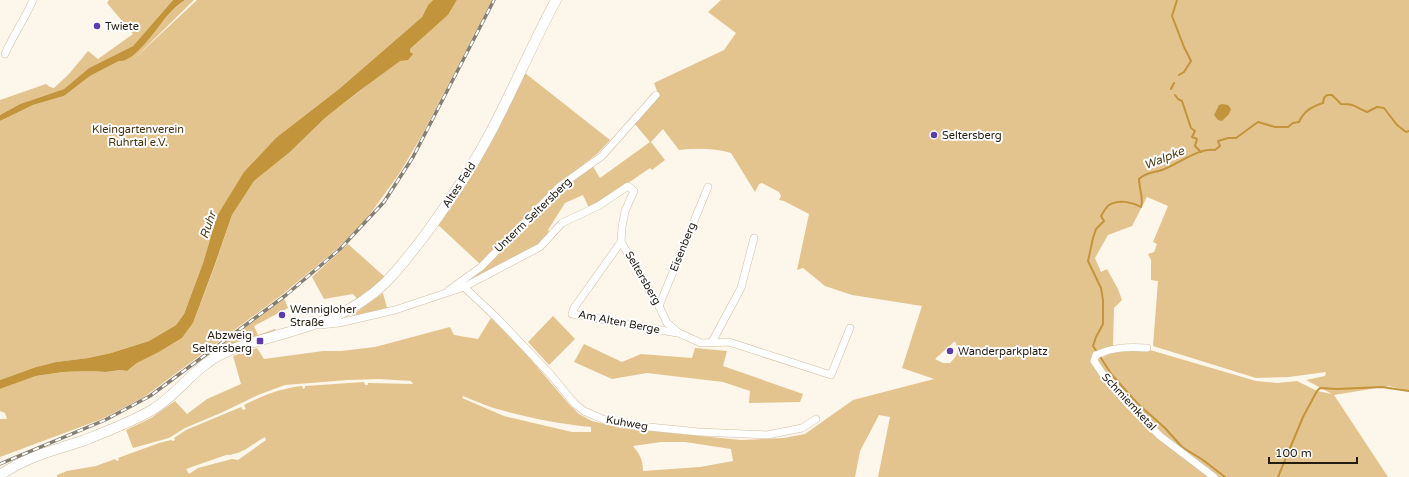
<svg xmlns="http://www.w3.org/2000/svg" width="1409" height="477" font-family="'Varela Round',sans-serif">
<rect width="100%" height="100%" fill="#fdf6ea"/>
<g fill="#e4c48e" fill-rule="evenodd">
<path d="M109,0H173L133,46L89,68L64,89L20,104L0,115V100L46,84L50,87L54,88L69,74L88,51L98,59L133,34L107,3Z"/>
<path d="M185,0H194L132,61L197,0H433L428,5L422,17L339,89L277,137L217,216L203,263L184,314L176,325L149,341L111,353L88,358L56,362L36,367L0,380V121L33,105L64,96L90,76L119,61C135,62 158,26 168,15C173,9 179,5 185,0Z"/>
<path d="M457,0H492L421,137L399,174L367,218L338,248L283,294L144,397L102,419L0,457V419H7L5,413L0,411V389L36,376L63,372L91,371L106,372L120,370L127,371L137,363L159,352L182,338L193,323L214,268L232,215L254,181L290,152L325,118L410,52V49L448,15Z"/>
<path d="M721,0H1409V391L1389,386L1334,395L1388,477H878L890,417L879,415L860,451L855,477H57V475L67,471L96,466L115,459L117,461L119,460L118,458L159,443L171,440L173,441L175,440L174,438L186,430L241,407L243,410L246,409L244,405C262,396 281,388 302,386L303,389L305,388V386L364,382L365,385H368V383L413,384L411,381L379,379L348,380L285,385L258,395L223,412L185,428L169,438L133,448L126,430L151,418L175,401L187,414L207,399L241,384L233,356L257,348L264,359L323,351H341L375,347L450,327L454,335L478,339L491,318L522,349L568,403L579,414L592,421L620,428L741,440L784,438L805,434L853,400L934,379L902,368L922,306L852,295L825,286L803,268L797,270L809,214L784,201L779,200L781,196L779,192L762,183L759,184L755,192L731,153C714,148 696,148 679,150L663,129L651,142L665,160L652,170L650,168L631,181L624,184L618,190L589,208L583,195L565,203L548,230L550,234L540,244L462,286L556,192L592,165L600,178L650,142L634,123L659,96L654,83L724,50L736,33L708,12ZM1147,197L1168,206L1153,242L1157,244L1154,252L1148,254L1151,260V280L1158,281L1153,346L1256,378L1289,377L1326,372L1325,376L1306,380L1332,394L1317,391L1297,381L1278,383L1256,381L1150,350L1127,347L1093,361L1091,359L1094,352L1113,346L1114,308L1122,300L1118,289L1107,269L1101,272L1095,258L1108,235L1132,226ZM955,341C959,351 958,355 950,363H943L935,359ZM463,396C476,401 488,407 501,410C530,418 561,424 591,427V432H572L504,416L462,398ZM265,437L266,440L238,460L232,459L198,468L189,474L186,469L226,455C242,455 252,444 265,437ZM661,442H685L731,449L733,461L700,467L643,471C643,461 640,454 633,446Z"/>
<path d="M525,73L610,140L598,153L549,192L521,223L497,245L481,265L435,222Z"/>
<path d="M348,244L386,278L358,300L353,294L324,299L312,277Z"/>
<path d="M383,293L387,308L356,316L355,313Z"/>
<path d="M284,298L288,308L254,326L258,335L275,329L276,331L214,354L212,352Z"/>
<path d="M553,316L575,339L549,365L528,342Z"/>
<path d="M584,344L622,362L641,354L692,358L695,348L727,351L723,366L803,394L800,402L749,403L750,391L723,382L647,373L612,379L574,362Z"/>
</g>
<g fill="#c2943b">
<path d="M173,0H185C179,4 173,9 168,15C158,26 135,63 119,61L90,76L64,96L33,105L0,121V115L20,104L64,89L89,68L133,46Z"/>
<path d="M433,0H457L448,15L410,49V52L413,54L408,60L400,61L358,92L325,118L290,152L254,181L232,215L214,267L193,323L182,338L159,352L137,363L127,371L120,370L106,372L91,371L63,372L36,376L0,389V380L36,367L56,362L88,358L111,353L149,341L176,325L184,314L203,263L217,216L244,172L277,137L339,89L422,17L428,5Z"/>
<path d="M1222,104L1228,105L1231,109L1229,114L1222,121L1218,120L1214,115L1219,105Z"/>
</g>
<g fill="none" stroke-linecap="round" stroke-linejoin="round">
<g stroke="#c2943b" stroke-width="2">
<path d="M1177,0L1172,16L1184,47L1191,61L1184,72L1179,75"/>
<path d="M1171,89L1174,83"/>
<path d="M1175,95L1178,99L1182,101L1191,128L1195,131L1192,137L1197,139L1195,146L1201,152"/>
<path d="M1225,477L1203,460L1182,447L1165,428L1138,404L1112,375L1093,346L1096,337L1103,324V300L1101,288L1088,261L1093,238L1096,229L1104,221L1101,216C1103,213 1106,207 1109,205C1118,199 1132,202 1141,207C1144,197 1139,190 1139,179C1146,172 1153,173 1162,170C1177,165 1199,147 1215,150L1220,146L1218,141L1228,138H1236L1258,122L1275,127H1288L1293,123L1299,122C1304,111 1311,107 1323,103L1324,98L1327,95H1332L1341,104C1356,104 1355,107 1367,112L1377,107L1384,108L1397,125L1406,132L1409,131"/>
<path d="M1278,477L1303,417L1317,391L1320,388L1337,389L1382,387L1409,391"/>
</g>
<g stroke="#d0bfa2" stroke-width="8">
<g id="street">
<path d="M5,54C13,35 25,19 33,0"/>
<path d="M621,242L574,308L572,314L677,333"/>
<path d="M464,287L497,318L551,375L575,404L584,411L607,421L629,425L699,432L767,435L802,428L816,419"/>
<path d="M449,290L481,267L560,186L602,156L656,95"/>
<path d="M659,306L708,187"/>
<path d="M320,325L339,323L395,310L464,287L540,247L562,223L598,206L628,186L634,191L625,211L622,227L621,242L659,306L667,323L679,333L701,343L729,342L831,375L850,328"/>
<path d="M712,342L741,288L754,238"/>
<path d="M1147,348C1129,347 1113,347 1096,355L1094,361L1106,379L1127,403L1160,436L1214,477"/>
</g>
</g>
<g stroke="#d0bfa2" stroke-width="11">
<path id="secondary" d="M0,475C29,455 53,451 85,440C108,431 131,422 152,410C180,393 197,363 228,351C285,329 338,328 385,283C400,268 412,252 425,235C453,197 479,157 500,114C519,76 536,37 556,0"/>
</g>
<use href="#street" stroke="#fff" stroke-width="7"/>
<use href="#secondary" stroke="#fff" stroke-width="10"/>
<g stroke="#857f73" stroke-width="3.5">
<path id="rail" d="M0,464L105,420L150,396L286,295L340,249L384,202L413,157L494,0"/>
</g>
<use href="#rail" stroke="#fff" stroke-width="2" stroke-dasharray="6" stroke-linecap="butt"/>
</g>
<g fill="#5c3ab2" stroke="#fff" stroke-width="1.5">
<circle cx="97" cy="26" r="4"/>
<circle cx="934" cy="135" r="4"/>
<circle cx="282" cy="315" r="4"/>
<rect x="256" y="337" width="8" height="8" rx="2"/>
<circle cx="950" cy="351" r="4"/>
</g>
<g text-anchor="middle" dominant-baseline="central" stroke-width="4" stroke-linejoin="round" paint-order="stroke">
<g font-size="11" fill="#221c11" stroke="#fff" text-anchor="start">
<text x="105" y="26">Twiete</text>
<text x="942" y="135">Seltersberg</text>
<text x="290" y="309">Wennigloher<tspan x="290" dy="13">Straße</tspan></text>
<text x="252" y="335" text-anchor="end">Abzweig<tspan x="252" dy="13">Seltersberg</tspan></text>
<text x="958" y="351">Wanderparkplatz</text>
</g>
<g font-size="11" fill="#46330d" stroke="#fff">
<text x="138" y="129">Kleingartenverein<tspan x="138" dy="13">Ruhrtal e.V.</tspan></text>
</g>
<g font-size="11" fill="#221c11" stroke="#fff">
<text transform="translate(459 185) rotate(-57)">Altes Feld</text>
<text transform="translate(533 215) rotate(-44)">Unterm Seltersberg</text>
<text transform="translate(683 247) rotate(-68)">Eisenberg</text>
<text transform="translate(643 278) rotate(60)">Seltersberg</text>
<text transform="translate(619 322) rotate(11)">Am Alten Berge</text>
<text transform="translate(1129 402) rotate(47)">Schmiemketal</text>
<text transform="translate(627 423) rotate(10)">Kuhweg</text>
</g>
<g font-size="12" font-style="italic" fill="#503c17" stroke="#fff">
<text transform="translate(1164 158) rotate(-22)">Walpke</text>
<text transform="translate(208 225) rotate(-71)">Ruhr</text>
</g>
</g>
<path d="M1269 457v6h88v-6" fill="none" stroke="#221c11" stroke-width="2"/>
<text x="1275" y="457" font-size="12" fill="#221c11" stroke="#ffffff" stroke-width="3" paint-order="stroke">100 m</text>
</svg>
